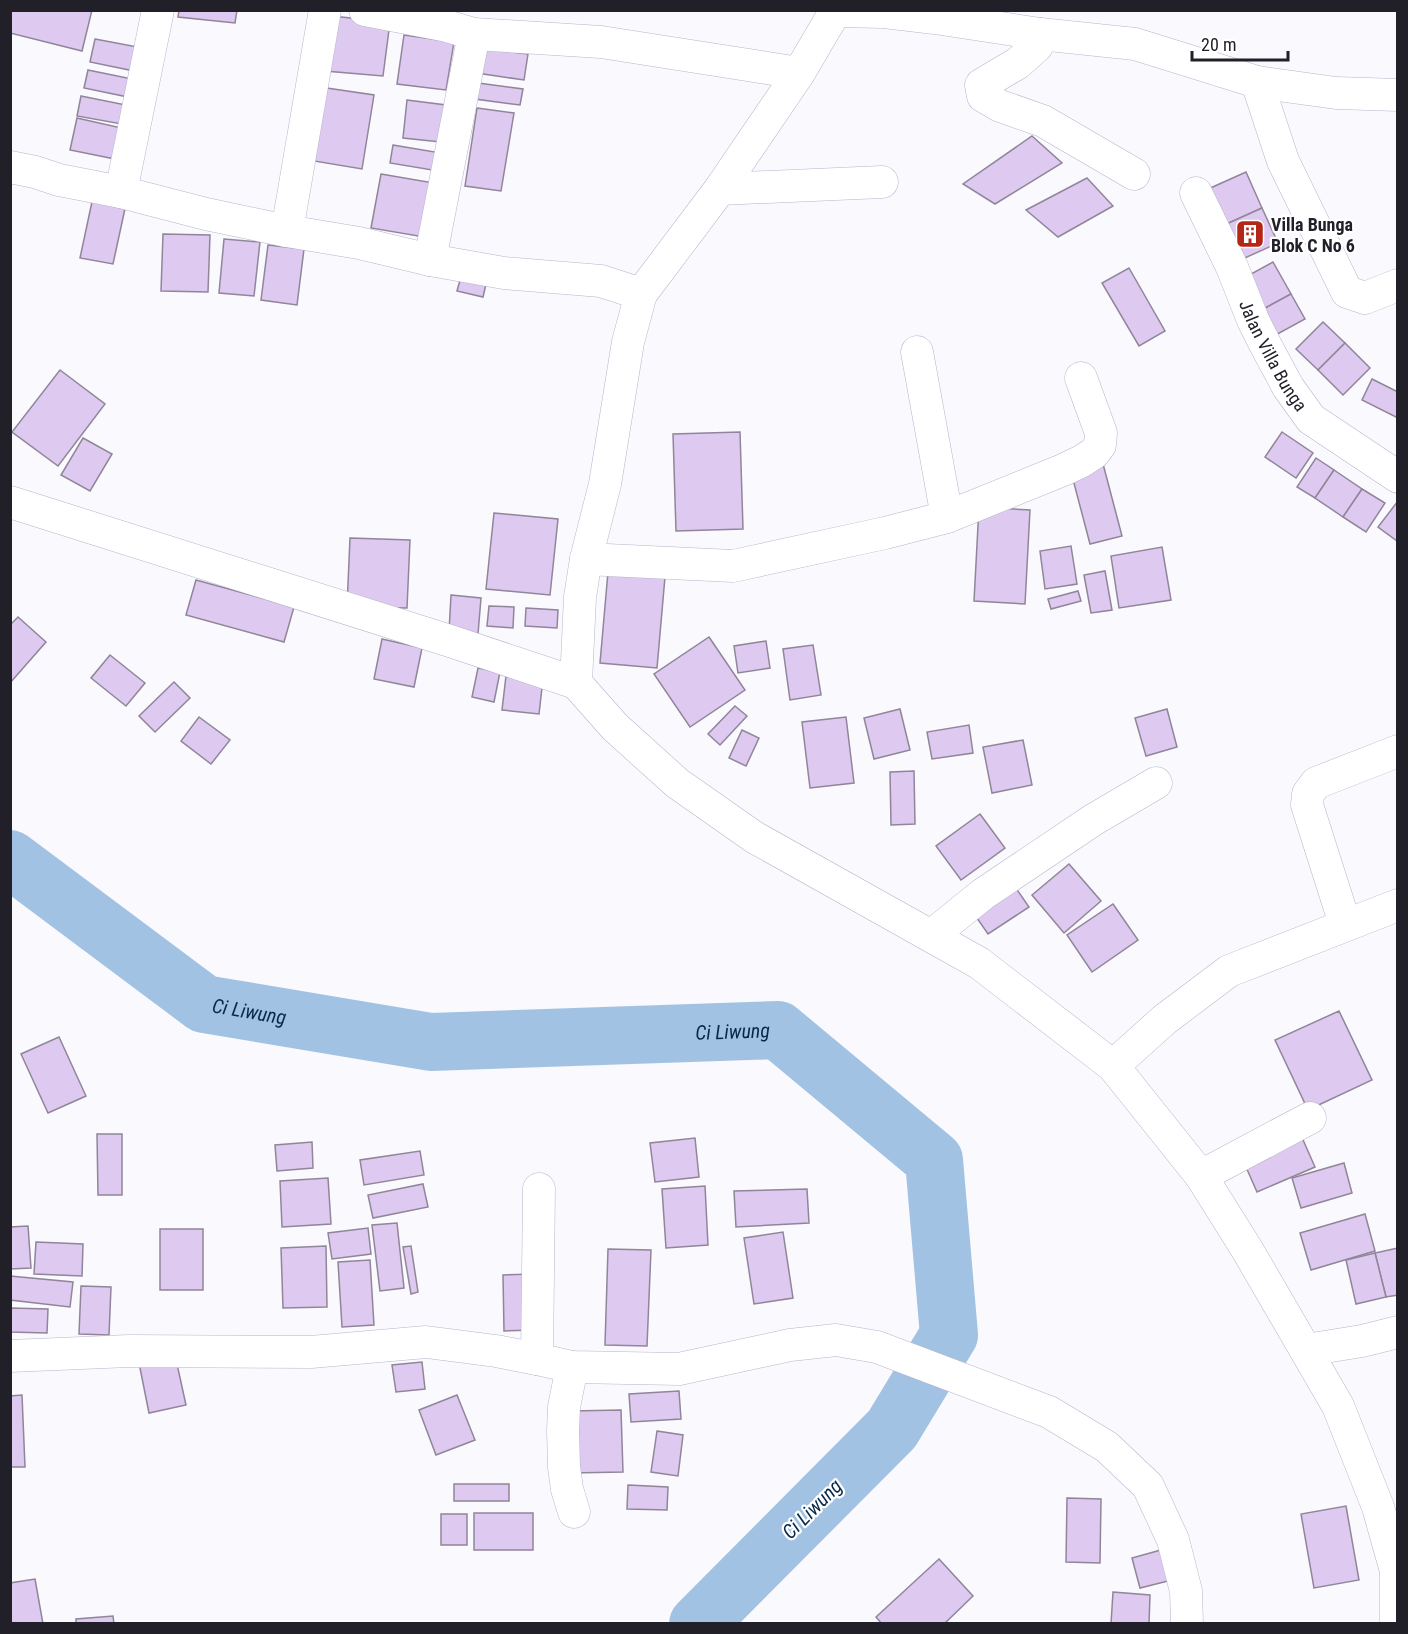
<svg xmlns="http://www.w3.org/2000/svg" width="1408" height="1634" font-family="'Roboto Condensed',sans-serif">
<rect width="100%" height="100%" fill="#f9f9fe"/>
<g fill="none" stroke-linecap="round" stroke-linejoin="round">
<path stroke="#a2c2e3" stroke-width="58" id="s1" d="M10,859L204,1004L431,1042L778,1030L934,1160L949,1335L892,1429L698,1624"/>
</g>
<g fill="#dec9f0" stroke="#908599" stroke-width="1.5">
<path d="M10,10H92L82,51L10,33Z"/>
<path d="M179,10H237L235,23L178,17Z"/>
<path d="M331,16L390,22L383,76L325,71Z"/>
<path d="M404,35L454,42L446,90L397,84Z"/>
<path d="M95,39L143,48L139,72L90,62Z"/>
<path d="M481,48L528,54L524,80L477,73Z"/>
<path d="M88,70L137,80L133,98L84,88Z"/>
<path d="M478,83L523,89L520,105L475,99Z"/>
<path d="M320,87L374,95L362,169L308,160Z"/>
<path d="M81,96L131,106L127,125L77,116Z"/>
<path d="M407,100L454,106L450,143L403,138Z"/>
<path d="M477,108L514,113L501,191L465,186Z"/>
<path d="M77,118L126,129L120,160L70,150Z"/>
<path d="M1032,136L1062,163L995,204L963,184Z"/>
<path d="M393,145L447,154L444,172L390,163Z"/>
<path d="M1246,172L1262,208L1222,226L1206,190Z"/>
<path d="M381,174L434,183L424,237L371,228Z"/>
<path d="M1087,178L1113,206L1058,237L1026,210Z"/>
<path d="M93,197L126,204L113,264L80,258Z"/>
<path d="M1262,208L1278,243L1238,261L1222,226Z"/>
<path d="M163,234L210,235L208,292L161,291Z"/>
<path d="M224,239L260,242L254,296L219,293Z"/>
<path d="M268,245L304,249L297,305L261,300Z"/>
<path d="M1273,262L1291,294L1258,312L1240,280Z"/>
<path d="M1129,268L1165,331L1139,346L1102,283Z"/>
<path d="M462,273L487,280L483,297L457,291Z"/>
<path d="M1291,294L1305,319L1272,337L1258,312Z"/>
<path d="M1323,322L1345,343L1318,370L1296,349Z"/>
<path d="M1345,343L1370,368L1343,395L1318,370Z"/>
<path d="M60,370L105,404L58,466L12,432Z"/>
<path d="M1372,379L1398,392V418L1362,400Z"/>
<path d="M740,432L743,529L676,531L673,434Z"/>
<path d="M1282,432L1313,453L1296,478L1265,457Z"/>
<path d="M83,438L112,454L90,491L61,475Z"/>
<path d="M1316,458L1334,470L1315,498L1297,487Z"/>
<path d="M1102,460L1122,536L1090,544L1070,468Z"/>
<path d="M1334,470L1362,489L1343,517L1315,498Z"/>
<path d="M1362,489L1385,503L1366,532L1343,517Z"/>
<path d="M1398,501V541H1397L1378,527Z"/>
<path d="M979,507L1030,510L1025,604L974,601Z"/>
<path d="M494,513L558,519L550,595L486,589Z"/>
<path d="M350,538L410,540L407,608L347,607Z"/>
<path d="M1071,546L1077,584L1045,589L1040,551Z"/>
<path d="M1162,547L1171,600L1119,608L1111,556Z"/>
<path d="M1105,571L1112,610L1091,613L1084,575Z"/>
<path d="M608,572L665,577L657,668L600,663Z"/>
<path d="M196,580L294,607L284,642L186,615Z"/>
<path d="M1078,591L1081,601L1051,609L1048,599Z"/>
<path d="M451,595L481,598L478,634L449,632Z"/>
<path d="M489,606L514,607L513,628L487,626Z"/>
<path d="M526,608L558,610L557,628L525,626Z"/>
<path d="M18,617L46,642L10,683V625Z"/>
<path d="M709,637L745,690L690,727L654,674Z"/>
<path d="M382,639L422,648L414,687L374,679Z"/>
<path d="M766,641L770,668L738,673L734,646Z"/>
<path d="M813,645L821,695L790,700L783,649Z"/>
<path d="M110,655L145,683L126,706L91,678Z"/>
<path d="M478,668L500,672L494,702L472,697Z"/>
<path d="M506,676L543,679L539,714L502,710Z"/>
<path d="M174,682L190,698L155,732L139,716Z"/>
<path d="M735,706L747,716L720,745L708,734Z"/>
<path d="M900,709L910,750L874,759L864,718Z"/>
<path d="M1167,709L1177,747L1146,756L1135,718Z"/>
<path d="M199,717L230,740L211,764L181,741Z"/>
<path d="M846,717L854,783L810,788L802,722Z"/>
<path d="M969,725L973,753L932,759L927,732Z"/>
<path d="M742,730L759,738L746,766L729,758Z"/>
<path d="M1023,740L1032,785L992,793L983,747Z"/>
<path d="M914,771L915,824L891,825L890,772Z"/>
<path d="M980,814L1005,848L961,880L936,846Z"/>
<path d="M1069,864L1101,901L1064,933L1032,895Z"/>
<path d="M1011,881L1029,907L988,934L970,908Z"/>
<path d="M1113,904L1138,940L1092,972L1067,935Z"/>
<path d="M1339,1011L1372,1080L1308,1110L1275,1040Z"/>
<path d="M59,1037L86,1096L48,1113L21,1054Z"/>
<path d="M1300,1133L1315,1167L1257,1192L1242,1158Z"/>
<path d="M97,1134H122V1195H98Z"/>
<path d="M695,1138L699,1177L655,1182L650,1143Z"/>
<path d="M312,1142L313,1168L277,1171L275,1145Z"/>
<path d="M420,1151L424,1175L364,1185L360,1160Z"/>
<path d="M1344,1163L1352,1193L1301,1208L1292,1178Z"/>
<path d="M328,1178L331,1224L282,1227L280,1181Z"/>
<path d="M423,1184L428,1207L373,1218L368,1195Z"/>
<path d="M705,1186L708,1245L666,1248L662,1189Z"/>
<path d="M807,1189L809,1223L736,1227L734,1191Z"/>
<path d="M1365,1214L1375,1251L1311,1270L1300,1233Z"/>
<path d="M397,1223L404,1288L380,1291L372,1225Z"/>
<path d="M28,1226L31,1268L10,1269V1227Z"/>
<path d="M368,1228L371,1254L332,1259L328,1233Z"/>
<rect x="160" y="1229" width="43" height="61"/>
<path d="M783,1232L793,1298L754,1304L744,1238Z"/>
<path d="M36,1242L83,1244L82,1276L34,1274Z"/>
<path d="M326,1246L327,1307L283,1308L281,1248Z"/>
<path d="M411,1246L418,1292L411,1294L403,1247Z"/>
<path d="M1398,1248V1295L1386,1297L1375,1253Z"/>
<path d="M608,1249L651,1250L647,1346L605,1345Z"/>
<path d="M1375,1253L1386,1297L1356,1304L1346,1260Z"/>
<path d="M370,1260L374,1325L342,1327L338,1262Z"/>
<path d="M533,1274L534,1330L504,1331L503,1275Z"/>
<path d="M10,1276L73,1282L70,1307L10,1300Z"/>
<path d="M81,1286L111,1287L109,1335L79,1334Z"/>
<path d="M10,1308L48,1309L47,1333L10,1332Z"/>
<path d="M175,1355L186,1405L149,1413L139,1363Z"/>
<path d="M422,1362L425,1389L396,1392L392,1365Z"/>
<path d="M679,1391L681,1419L631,1422L629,1394Z"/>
<path d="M22,1395L25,1467H10V1396Z"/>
<path d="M457,1395L475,1440L436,1455L419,1410Z"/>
<path d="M621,1410L623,1472L571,1473V1411Z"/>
<path d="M657,1431L683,1435L678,1476L651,1472Z"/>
<rect x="454" y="1484" width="55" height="17"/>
<path d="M628,1485L668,1487L667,1510L627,1509Z"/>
<path d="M1067,1498L1101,1499L1100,1563L1066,1562Z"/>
<path d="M1346,1506L1359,1580L1314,1588L1301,1514Z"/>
<rect x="474" y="1513" width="59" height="37"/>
<rect x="441" y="1514" width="26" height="31"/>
<path d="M1168,1548L1176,1579L1140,1588L1132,1558Z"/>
<path d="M939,1559L973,1596L944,1624H882L876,1617Z"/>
<path d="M35,1579L43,1624H10V1583Z"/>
<path d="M1113,1592L1150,1595L1149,1624H1111Z"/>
<path d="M113,1616L114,1624H76V1619Z"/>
</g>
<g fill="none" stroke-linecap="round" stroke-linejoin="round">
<g stroke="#b7b5cd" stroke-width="33">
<g id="minor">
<path d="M365,10L443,25L474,34L601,42L799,73"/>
<path d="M836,10L799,73L720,189L641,294L628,342L605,484L586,559L580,597L576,683L615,727L677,783L754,837L979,963L1113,1066L1201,1176L1248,1251L1338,1406L1378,1507L1396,1571V1624"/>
<path d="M836,11L884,12L935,18L1040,34L1135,44L1257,82L1336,93L1398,95"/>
<path d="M1040,34L1037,46L1018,63L981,85L983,96L1000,106L1043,121L1134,174"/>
<path d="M1257,82L1283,161L1347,292L1365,298L1398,285"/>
<path d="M10,167L35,172L59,180L121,192L206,214L287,231L359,243L430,260L504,273L601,281L641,294"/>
<path d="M720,189L882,182"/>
<path d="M121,192L158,10"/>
<path id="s2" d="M1196,193L1232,267L1253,320L1265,344L1288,387L1311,419L1398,477"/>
<path d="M287,231L325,10"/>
<path d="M430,260L474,34"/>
<path d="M917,352L947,517"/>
<path d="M10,502L450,641L576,683"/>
<path d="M586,559L733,566L885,533L947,517L1063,470L1082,461L1094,453L1100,445L1101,433L1081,378"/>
<path d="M1345,924L1307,805L1308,794L1316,783L1398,751"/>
<path d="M931,936L983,894L1093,820L1156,783"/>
<path d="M1113,1066L1164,1020L1229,971L1398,905"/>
<path d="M1201,1176L1310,1118"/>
<path d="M1306,1350L1362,1341L1398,1332"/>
<path d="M10,1356L129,1351L311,1352L426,1342L496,1351L537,1359L572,1367L679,1369L790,1345L836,1340L877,1347L1049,1412L1107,1447L1148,1486L1173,1540L1186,1591L1187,1624"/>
<path d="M537,1359L539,1189"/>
<path d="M572,1367L564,1407L563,1431L564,1467L567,1489L574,1512"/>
</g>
</g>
<use href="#minor" stroke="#fff" stroke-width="32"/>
</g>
<defs>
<g id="building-square" transform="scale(1.5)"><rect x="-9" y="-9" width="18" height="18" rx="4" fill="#b42616" stroke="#fff"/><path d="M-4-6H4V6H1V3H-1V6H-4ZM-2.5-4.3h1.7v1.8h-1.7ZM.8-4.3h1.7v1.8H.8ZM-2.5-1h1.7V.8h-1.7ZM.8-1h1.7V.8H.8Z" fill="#fff"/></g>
</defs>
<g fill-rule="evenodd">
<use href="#building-square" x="1250" y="234"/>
</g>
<g text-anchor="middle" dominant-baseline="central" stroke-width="4.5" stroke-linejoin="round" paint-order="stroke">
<g font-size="18" font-weight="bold" fill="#212029" stroke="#fff" text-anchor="start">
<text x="1271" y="224">Villa Bunga<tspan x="1271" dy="21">Blok C No 6</tspan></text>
</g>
<g font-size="18" fill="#212029" stroke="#fff">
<text stroke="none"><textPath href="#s2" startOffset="180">Jalan Villa Bunga</textPath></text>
</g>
<g font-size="20" font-style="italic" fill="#052a4a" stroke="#fff">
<text stroke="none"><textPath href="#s1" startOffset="288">Ci Liwung</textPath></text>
<text stroke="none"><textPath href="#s1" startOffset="774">Ci Liwung</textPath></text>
<text transform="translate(812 1509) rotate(-45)">Ci Liwung</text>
</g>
</g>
<rect width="1408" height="1634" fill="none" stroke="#212029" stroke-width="24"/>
<path d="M1192 51v9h96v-9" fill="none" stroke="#212029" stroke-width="3"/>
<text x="1201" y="51" font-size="18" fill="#212029" stroke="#ffffff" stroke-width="4.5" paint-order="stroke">20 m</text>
</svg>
